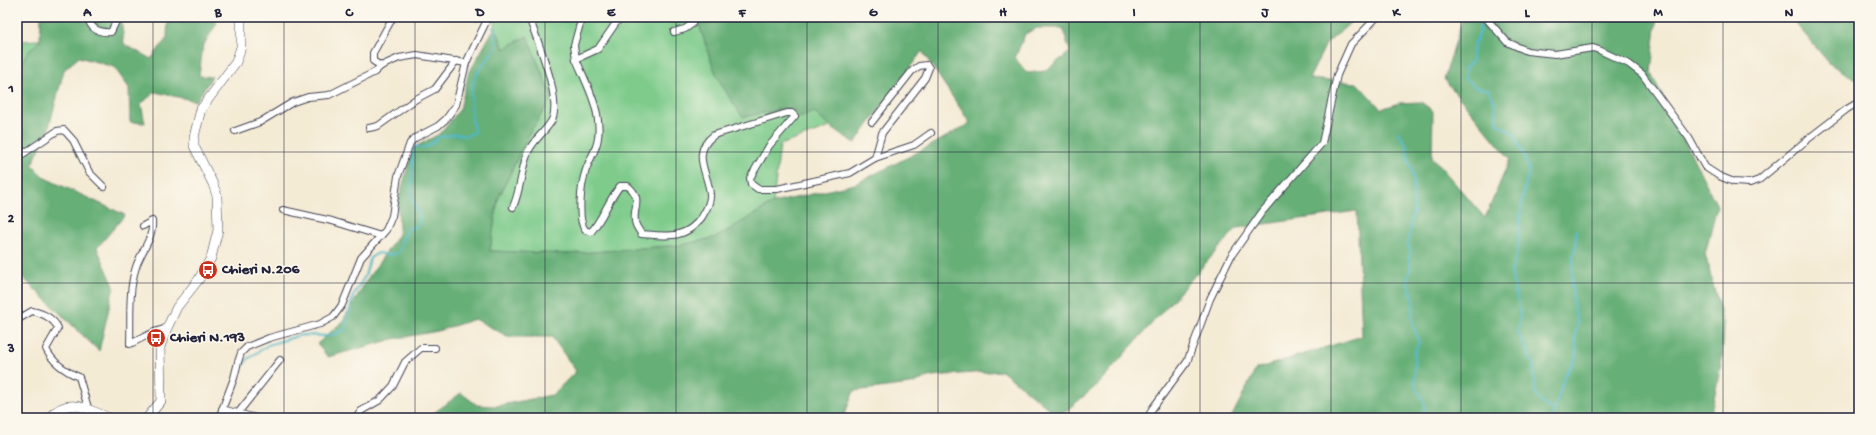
<svg xmlns="http://www.w3.org/2000/svg" width="1876" height="435" font-family="'Gochi Hand',sans-serif">
<rect width="100%" height="100%" fill="#fbf7ec"/>
<filter id="ink" filterUnits="userSpaceOnUse"><feTurbulence type="fractalNoise" baseFrequency=".025" numOctaves="2"/><feDisplacementMap in="SourceGraphic" scale="8" xChannelSelector="R" yChannelSelector="G"/><feConvolveMatrix kernelMatrix="1 2 1 2 8 2 1 2 1" color-interpolation-filters="sRGB"/></filter>
<filter id="wash" filterUnits="userSpaceOnUse"><feTurbulence type="fractalNoise" baseFrequency=".012" numOctaves="4" result="noise"/><feDisplacementMap in="SourceGraphic" scale="16" xChannelSelector="R" yChannelSelector="G"/><feGaussianBlur stdDeviation="0.9" result="paint"/><feColorMatrix in="noise" values="0 0 0 0 0 0 0 0 0 0 0 0 0 0 0 0 0 1.4 0 .05"/><feComposite in="paint" operator="in"/></filter>
<g filter="url(#wash)">
<rect width="100%" height="100%" fill="#f4ebd5"/>
<g fill="#7ecb8b" stroke="#507663">
<path d="M495,17H696C702,31 705,44 710,58C717,80 730,99 743,117L792,107L814,112L830,127L780,145L773,203L717,237L682,245L567,254L490,251L498,199L530,132L552,98L527,36L504,49L495,27Z"/>
<path d="M40,40L26,54L17,76V41Z"/>
</g>
<g fill="#66af77" stroke="#446859" fill-rule="evenodd">
<path d="M41,17H121L124,44L151,59L167,38L168,17H213L217,23L203,46L199,76L212,77L196,101L155,92L141,104L145,123L130,122L129,88L114,67L79,57L64,70L48,131L32,165L45,178L125,215L97,248L114,286L99,351L17,272V76L26,54L40,40Z"/>
<path d="M696,17H1357L1326,44L1309,79L1357,83L1381,109L1399,103L1421,102L1433,111L1432,157L1485,218L1510,159L1444,79L1463,17H1657L1651,73L1717,206L1705,254L1724,326L1722,360L1710,418H1231L1256,369L1362,336L1357,211L1237,228L1096,386L1059,417L1002,371L931,376L911,384L854,391L843,418H427L461,393L477,405L496,406L552,395L576,371L552,337H509L475,319L438,331L393,339L328,357L317,344L342,322L368,278L399,234L398,202L413,148L441,133L460,109L468,75L495,27L504,49L527,36L552,98L530,132L498,199L490,251L567,254L682,245L717,237L773,203L855,184L932,145L970,123L922,51L855,143L830,127L814,112L800,118L792,107L743,117C730,99 717,80 710,58C705,44 702,31 696,17ZM1037,28H1063L1070,52L1045,71L1027,73L1015,58L1025,34Z"/>
<path d="M1790,17H1859V81L1830,64Z"/>
</g>
<g fill="none" stroke-linecap="round" stroke-linejoin="round">
<g stroke="#4db8ca" stroke-width="2">
<path d="M473,17L477,21"/>
<path d="M1493,20L1496,17"/>
<path d="M1485,22L1479,28L1480,31L1473,48L1472,61L1465,69V78L1475,87L1489,90L1494,101L1498,124L1512,132L1515,135L1529,169L1521,207L1518,250L1511,272L1520,312L1518,333L1533,364L1536,394L1540,401L1554,412V418"/>
<path d="M1398,132L1407,145L1408,160L1413,172L1414,212L1412,216L1408,245L1411,251L1409,258L1411,267L1407,282L1414,299L1412,316L1413,326L1419,342L1414,354C1417,363 1413,373 1415,383C1418,399 1430,396 1422,418"/>
<path d="M1554,412L1564,377L1574,361L1577,355L1575,335L1578,324L1574,308L1572,291L1573,255L1576,248V230"/>
<path d="M224,418L240,370L248,359L268,345L301,335L329,336L345,330L353,296L365,276L370,258L378,253L391,255L399,252L403,238L409,228L417,227L420,219L411,197L413,150L416,146L423,148L430,145L439,137L456,134L466,136L475,132C471,120 469,93 474,80C479,68 489,57 497,47L495,32L493,27"/>
</g>
</g>
</g>
<g filter="url(#ink)">
<g fill="none" stroke-linecap="round" stroke-linejoin="round">
<g stroke="#424052" stroke-width="8">
<g id="street">
<path d="M88,17C90,29 99,33 111,32L118,17"/>
<path d="M393,17L373,53V61L381,66L399,58L417,55L466,63"/>
<path d="M582,17L574,45L576,59L598,49L620,17"/>
<path d="M1485,17L1507,42L1527,51L1555,54L1593,48L1599,50L1629,64L1642,74L1689,138L1705,167L1719,176L1734,182L1750,183L1759,180L1808,139L1847,109L1859,102"/>
<path d="M674,32L685,29L692,24L693,18L691,17"/>
<path d="M576,59C586,83 602,111 598,138C597,150 588,161 585,173C581,186 577,219 585,230L591,232C603,218 608,201 620,186H628C645,200 630,210 636,225C637,228 640,231 641,234C667,236 685,240 702,217C706,210 711,202 710,194C708,172 690,153 714,135L787,113H792L795,116L769,146L750,178L751,184L758,189H777L850,173L875,158L882,133L925,78L929,68L927,65L919,66L912,71L872,122"/>
<path d="M369,128L378,126L416,99L435,89L456,61"/>
<path d="M235,131L260,122L293,102L308,97L329,95L375,72L381,66"/>
<path d="M17,158L57,131L64,130L73,140L89,172L104,187"/>
<path d="M875,158L914,145L931,133"/>
<path d="M513,207C520,191 521,174 526,157C530,142 545,133 552,120C562,97 537,41 529,17"/>
<path d="M283,210L332,221L381,236"/>
<path d="M143,226L152,221C154,238 141,251 136,267C128,291 131,319 130,344L154,332L167,328"/>
<path d="M17,320L32,311C42,313 53,318 58,328L46,349C53,363 65,371 79,377L89,411"/>
<path d="M222,409L256,418"/>
<path d="M238,413L280,360"/>
<path d="M219,418L234,378L238,362L241,353L247,347L269,338L320,324L333,317L342,305L361,258L386,230L392,216L398,176L410,143L415,138L438,126L446,119L456,105L466,63L486,22L487,17"/>
<path d="M356,418L361,411L380,400L393,386L405,362L421,348H435"/>
<path d="M1148,418L1152,409L1187,362L1210,299L1231,256L1262,212L1322,143L1337,75L1351,44L1377,17"/>
</g>
</g>
<g stroke="#424052" stroke-width="10">
<g id="secondary">
<path d="M49,418C69,395 87,410 110,418"/>
<path d="M147,418L161,401L160,347L167,328L177,307L199,279L211,258L218,230L217,196L213,184L194,146V137L201,109L236,62L241,47V17"/>
</g>
</g>
<use href="#street" stroke="#fff" stroke-width="6"/>
<use href="#secondary" stroke="#fff" stroke-width="9"/>
</g>
</g>
<path fill="none" stroke="#22223b" stroke-width="1" stroke-opacity="0.55" d="M153,17V418M284,17V418M415,17V418M545,17V418M676,17V418M807,17V418M938,17V418M1069,17V418M1200,17V418M1331,17V418M1461,17V418M1592,17V418M1723,17V418M17,152H1859M17,283H1859"/>
<defs>
<g id="bus-disc" transform="scale(1)"><circle r="9.5" fill="#c8321e" stroke="#fbf7ec"/><path d="M-5-6H5V4H4V6H2V4H-2V6H-4V4H-5ZM-3.5-4V0h7V-4ZM-3.5 1.2v1.5H-2V1.2ZM2 1.2v1.5H3.5V1.2Z" fill="#fff"/></g>
</defs>
<g fill-rule="evenodd">
<use href="#bus-disc" x="208" y="270"/>
<use href="#bus-disc" x="156" y="338"/>
</g>
<g text-anchor="middle" dominant-baseline="central" stroke-width="3.5" stroke-linejoin="round" paint-order="stroke">
<g font-size="15" font-weight="bold" fill="#22223b" stroke="#fbf7ec" text-anchor="start">
<text x="222" y="270">Chieri N.206</text>
<text x="170" y="338">Chieri N.193</text>
</g>
</g>
<rect width="1876" height="435" fill="none" stroke="#fbf7ec" stroke-width="44"/>
<rect x="22" y="22" width="1832" height="391" fill="none" stroke="#22223b" stroke-width="1.5"/>
<g font-size="13" text-anchor="middle" font-weight="bold" fill="#22223b">
<text x="87" y="16">A</text>
<text x="218" y="16">B</text>
<text x="349" y="16">C</text>
<text x="480" y="16">D</text>
<text x="611" y="16">E</text>
<text x="742" y="16">F</text>
<text x="873" y="16">G</text>
<text x="1003" y="16">H</text>
<text x="1134" y="16">I</text>
<text x="1265" y="16">J</text>
<text x="1396" y="16">K</text>
<text x="1527" y="16">L</text>
<text x="1658" y="16">M</text>
<text x="1789" y="16">N</text>
<text x="11" y="92">1</text>
<text x="11" y="222">2</text>
<text x="11" y="352">3</text>
</g>
</svg>
